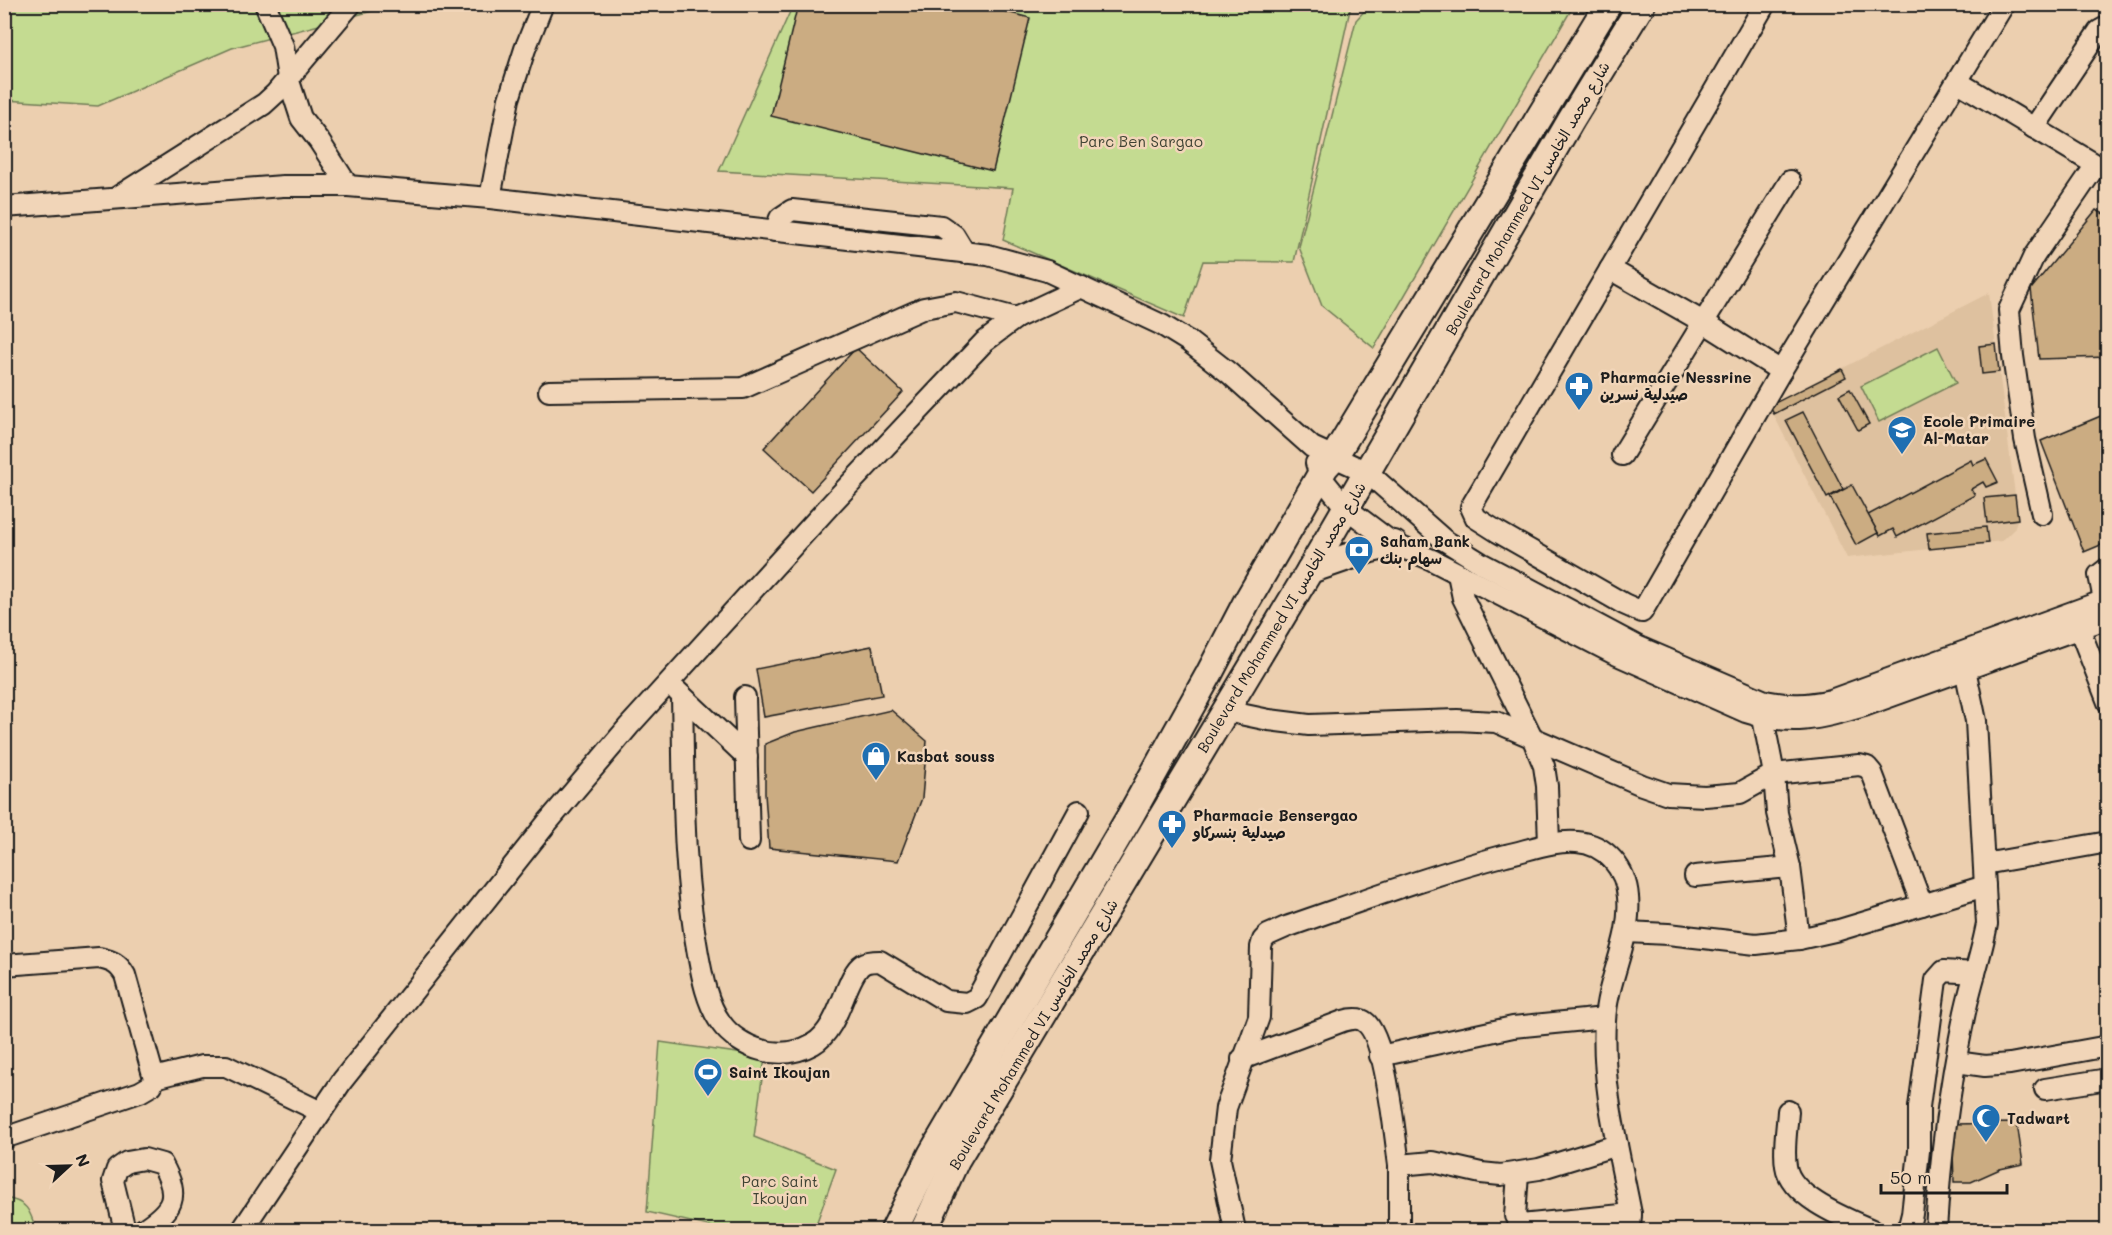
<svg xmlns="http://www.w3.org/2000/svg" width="2112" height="1235" font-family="Mali,'Playpen Sans Arabic',sans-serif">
<rect width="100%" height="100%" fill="#eccfaf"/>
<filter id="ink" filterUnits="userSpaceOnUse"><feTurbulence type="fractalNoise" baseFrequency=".0167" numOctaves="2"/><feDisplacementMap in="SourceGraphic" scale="12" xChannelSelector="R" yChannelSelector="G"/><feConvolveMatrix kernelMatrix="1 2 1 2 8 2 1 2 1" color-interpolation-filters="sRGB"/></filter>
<g filter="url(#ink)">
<path fill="#dec19f" d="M1989,293L2018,518L2014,529L2002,541L1847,558L1769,406Z"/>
<g fill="#c4db91" stroke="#707c56" stroke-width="1.5">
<path d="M4,5H395L232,48L98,106L5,100Z"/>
<path d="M793,5H1351L1294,262L1203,261L1184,318L1003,240L1013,188L719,171Z"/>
<path d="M1370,5H1574L1374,348L1322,306L1299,247L1356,20Z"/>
<path d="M1938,347L1956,383L1879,422L1861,386Z"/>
<path d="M660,1042L765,1057L754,1137L836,1169L814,1230H726L647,1212Z"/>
<path d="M4,1198C27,1201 30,1210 36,1230H5Z"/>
</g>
<g fill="#cbac82" stroke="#1c1c1c" stroke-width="1.5">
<path d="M798,4H976L1030,18L993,171L771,116Z"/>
<path d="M2096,210L2108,216V357L2039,359L2031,289Z"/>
<path d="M1996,344L1999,372L1982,374L1979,346Z"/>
<path d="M856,348L903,392L811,491L764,448Z"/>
<path d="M1842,369L1846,377L1774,414L1769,406Z"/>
<path d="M1850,389L1869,424L1858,430L1839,395Z"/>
<path d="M1803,412L1843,489L1827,498L1786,420Z"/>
<path d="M2108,413V542L2084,552L2041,441Z"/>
<path d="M1986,459L1998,482L1986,487L1983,482L1971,489L1975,495L1897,537L1893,529L1880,536L1868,515L1971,460L1973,465Z"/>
<path d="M1852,485L1878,533L1856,545L1830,497Z"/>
<path d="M2015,495L2018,519L1987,523L1984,498Z"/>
<path d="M1986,527L1988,543L1929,549L1927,533Z"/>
<path d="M872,646L882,695L764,717L756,669Z"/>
<path d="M891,710L927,741L922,798L898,861L769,848L765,794V744L795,732Z"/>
<path d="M2017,1123L2023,1164L2000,1169L1971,1182H1954L1952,1124Z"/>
</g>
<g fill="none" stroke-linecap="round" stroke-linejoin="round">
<g stroke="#1c1c1c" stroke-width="24">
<g id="minor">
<path d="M265,4L283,46L288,78L301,118L319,141L348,186"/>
<path d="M1765,4L1471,507L1476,518L1498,532L1624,604L1642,612L1781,371L2004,4"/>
<path d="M1958,82L2108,172"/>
<path d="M2034,128L2099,31L2108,26"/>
<path d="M119,196L264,104L276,93L351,4"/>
<path d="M490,198L509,99L525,49L543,4"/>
<path d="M4,207L283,186H348L490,198L988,255L1047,271L1162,325L1188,341L1229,373L1312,447L1367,472L1444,540L1481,563L1639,647L1765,701C1791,706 1807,705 1831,700L2108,599"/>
<path d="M775,231L780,218L792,210L941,226L954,235L965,253"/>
<path d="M1610,269L1705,323L1781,371"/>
<path d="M549,391L743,388L924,308L956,302L1016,318"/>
<path d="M1622,455L1790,181"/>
<path d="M1316,463L1320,476L1346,508L1394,544L1432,560L1613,653L1746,712C1792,727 1819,719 1864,706L2108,618"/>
<path d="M2042,514L2025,439L2013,356L2009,310L2034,256L2096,165"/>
<path d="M1458,574L1463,598L1532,737L1544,766L1547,786L1549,844"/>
<path d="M2104,600L2099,575L2108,568"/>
<path d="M2079,628L2108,702"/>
<path d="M677,691L747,757"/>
<path d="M682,696C684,782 682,869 698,954C702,976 707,1004 721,1023C730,1036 746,1046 761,1050C779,1055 797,1053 813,1044C841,1028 845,975 863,964C868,961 875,961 880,961L946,1001L967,1003L977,998L1079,811"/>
<path d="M745,697L749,841"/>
<path d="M1226,711L1269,720L1309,725L1457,720L1496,722L1642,785L1668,794L1686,795L1705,796L1740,793L1774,774L1859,765L1867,767L1872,773L1922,905"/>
<path d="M1763,718L1774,774L1777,813L1790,867L1799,939"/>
<path d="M1984,864L2108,842"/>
<path d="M1695,876L1790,867"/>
<path d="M1627,932L1668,934L1756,944L1799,939L1839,930L1985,886"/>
<path d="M4,965L99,958C112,961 118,963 125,975L154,1078L152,1085L140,1092L4,1138"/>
<path d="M1380,1056L1513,1027L1605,1018"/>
<path d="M1242,1059L1343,1021C1350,1019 1359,1017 1365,1022C1386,1037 1395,1138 1399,1165"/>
<path d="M1956,1062L1985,1066L2010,1064L2108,1046"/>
<path d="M154,1078L202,1066H226L321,1112"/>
<path d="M2045,1089L2108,1079"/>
<path d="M1788,1111C1787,1128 1783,1149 1786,1166C1790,1197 1847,1219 1872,1230"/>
<path d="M1518,1173L1515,1216L1521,1225L1631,1214"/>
<path d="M125,1230L113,1181L117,1169L127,1162L144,1159L162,1164C181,1198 173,1210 142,1230"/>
<path d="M242,1230L342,1081L547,823L629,726L833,502L984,342L1016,318L1082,287"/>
<path d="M1235,1230L1220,1160L1226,1108L1259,1017L1261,947L1263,940L1268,935L1286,927C1359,902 1431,875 1506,855C1529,850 1554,840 1577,842C1606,844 1626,869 1628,897C1632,939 1607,979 1605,1021C1601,1086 1619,1151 1631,1214L1630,1230"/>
<path d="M1399,1230V1165L1433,1162L1481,1173L1501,1175L1539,1169L1617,1145"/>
<path d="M1908,1230L1912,1214L1919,1151V1107L1936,980L1944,971L1975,973"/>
<path d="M1936,1230C1940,1161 1949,1090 1963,1022C1969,989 1981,957 1987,924L1976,721L1965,669"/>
</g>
</g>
<g stroke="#1c1c1c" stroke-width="30">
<g id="major">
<path d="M1310,570L1371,549L1394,544"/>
<path d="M894,1230L932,1153L1129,818L1209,674L1246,603L1325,467L1334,457L1608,4"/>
<path d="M924,1230L956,1160L1310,570L1571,120L1642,4"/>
</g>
</g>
<use href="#minor" stroke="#f1d5b8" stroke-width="20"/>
<use href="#major" stroke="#f1d5b8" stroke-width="26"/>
</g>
</g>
<defs>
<g id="pharmacy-pin" transform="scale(1.5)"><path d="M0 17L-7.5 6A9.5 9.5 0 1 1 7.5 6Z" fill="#1f6fb2" stroke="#f1d5b8"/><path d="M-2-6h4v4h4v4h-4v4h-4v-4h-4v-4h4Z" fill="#fff"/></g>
<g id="school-pin" transform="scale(1.5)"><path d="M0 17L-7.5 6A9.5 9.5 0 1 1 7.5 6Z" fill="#1f6fb2" stroke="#f1d5b8"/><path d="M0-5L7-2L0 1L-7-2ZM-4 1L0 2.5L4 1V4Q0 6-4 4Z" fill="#fff"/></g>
<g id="bank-pin" transform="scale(1.5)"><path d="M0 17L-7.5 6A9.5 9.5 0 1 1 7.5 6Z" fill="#1f6fb2" stroke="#f1d5b8"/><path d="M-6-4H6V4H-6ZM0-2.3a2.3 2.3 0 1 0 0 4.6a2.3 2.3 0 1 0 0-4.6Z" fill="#fff"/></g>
<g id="shop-pin" transform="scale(1.5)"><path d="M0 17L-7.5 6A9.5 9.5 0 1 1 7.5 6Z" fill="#1f6fb2" stroke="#f1d5b8"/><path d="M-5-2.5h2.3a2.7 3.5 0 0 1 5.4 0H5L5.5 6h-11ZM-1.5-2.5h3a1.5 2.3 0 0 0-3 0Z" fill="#fff"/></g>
<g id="stadium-pin" transform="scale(1.5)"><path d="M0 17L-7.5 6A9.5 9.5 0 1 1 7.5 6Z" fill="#1f6fb2" stroke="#f1d5b8"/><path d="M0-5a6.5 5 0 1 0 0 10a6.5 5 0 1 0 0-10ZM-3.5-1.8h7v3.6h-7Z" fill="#fff"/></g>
<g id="mosque-pin" transform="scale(1.5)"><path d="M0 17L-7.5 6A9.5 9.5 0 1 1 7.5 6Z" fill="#1f6fb2" stroke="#f1d5b8"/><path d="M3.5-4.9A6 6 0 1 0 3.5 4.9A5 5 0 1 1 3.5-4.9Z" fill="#fff"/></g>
</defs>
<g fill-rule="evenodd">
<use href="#pharmacy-pin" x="1579" y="386"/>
<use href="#school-pin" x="1902" y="430"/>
<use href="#bank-pin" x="1359" y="550"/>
<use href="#shop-pin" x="876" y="756"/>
<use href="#pharmacy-pin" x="1172" y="824"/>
<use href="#stadium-pin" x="708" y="1072"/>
<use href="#mosque-pin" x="1986" y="1118"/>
</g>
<g text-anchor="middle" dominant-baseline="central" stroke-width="5" stroke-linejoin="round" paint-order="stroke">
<g font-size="15" fill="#3e4233" stroke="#f1d5b8">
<text x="1141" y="141">Parc Ben Sargao</text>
<text x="780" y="1181">Parc Saint<tspan x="780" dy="17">Ikoujan</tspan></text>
</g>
<g font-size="15" fill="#1c1c1c" stroke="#f1d5b8">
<text transform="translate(1527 198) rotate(-60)">Boulevard Mohammed VI شارع محمد الخامس</text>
<text transform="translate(1281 617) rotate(-59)">Boulevard Mohammed VI شارع محمد الخامس</text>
<text transform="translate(1033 1034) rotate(-59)">Boulevard Mohammed VI شارع محمد الخامس</text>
</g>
<g font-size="15" font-weight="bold" fill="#1c1c1c" stroke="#f1d5b8" text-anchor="start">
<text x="1600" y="377">Pharmacie Nessrine<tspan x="1600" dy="17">صيدلية نسرين</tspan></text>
<text x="1923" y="421">Ecole Primaire<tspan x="1923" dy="17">Al-Matar</tspan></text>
<text x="1380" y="541">Saham Bank<tspan x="1380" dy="17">سهام بنك</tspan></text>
<text x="897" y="756">Kasbat souss</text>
<text x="1193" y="815">Pharmacie Bensergao<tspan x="1193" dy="17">صيدلية بنسركاو</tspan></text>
<text x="729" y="1072">Saint Ikoujan</text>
<text x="2007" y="1118">Tadwart</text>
</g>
</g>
<rect width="2112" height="1235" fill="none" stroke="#f1d5b8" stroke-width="24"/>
<rect x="12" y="12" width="2088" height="1211" fill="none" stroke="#1c1c1c" stroke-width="2" filter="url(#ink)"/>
<g transform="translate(69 1166) rotate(68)" stroke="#f1d5b8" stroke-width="4.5" paint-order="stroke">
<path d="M0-4.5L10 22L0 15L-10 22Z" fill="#1c1c1c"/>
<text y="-9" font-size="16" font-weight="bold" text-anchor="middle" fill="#1c1c1c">N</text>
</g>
<path d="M1881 1184v9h126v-9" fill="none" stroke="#1c1c1c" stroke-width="3"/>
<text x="1890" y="1184" font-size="18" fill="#1c1c1c" stroke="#f1d5b8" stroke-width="4.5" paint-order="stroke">50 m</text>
</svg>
